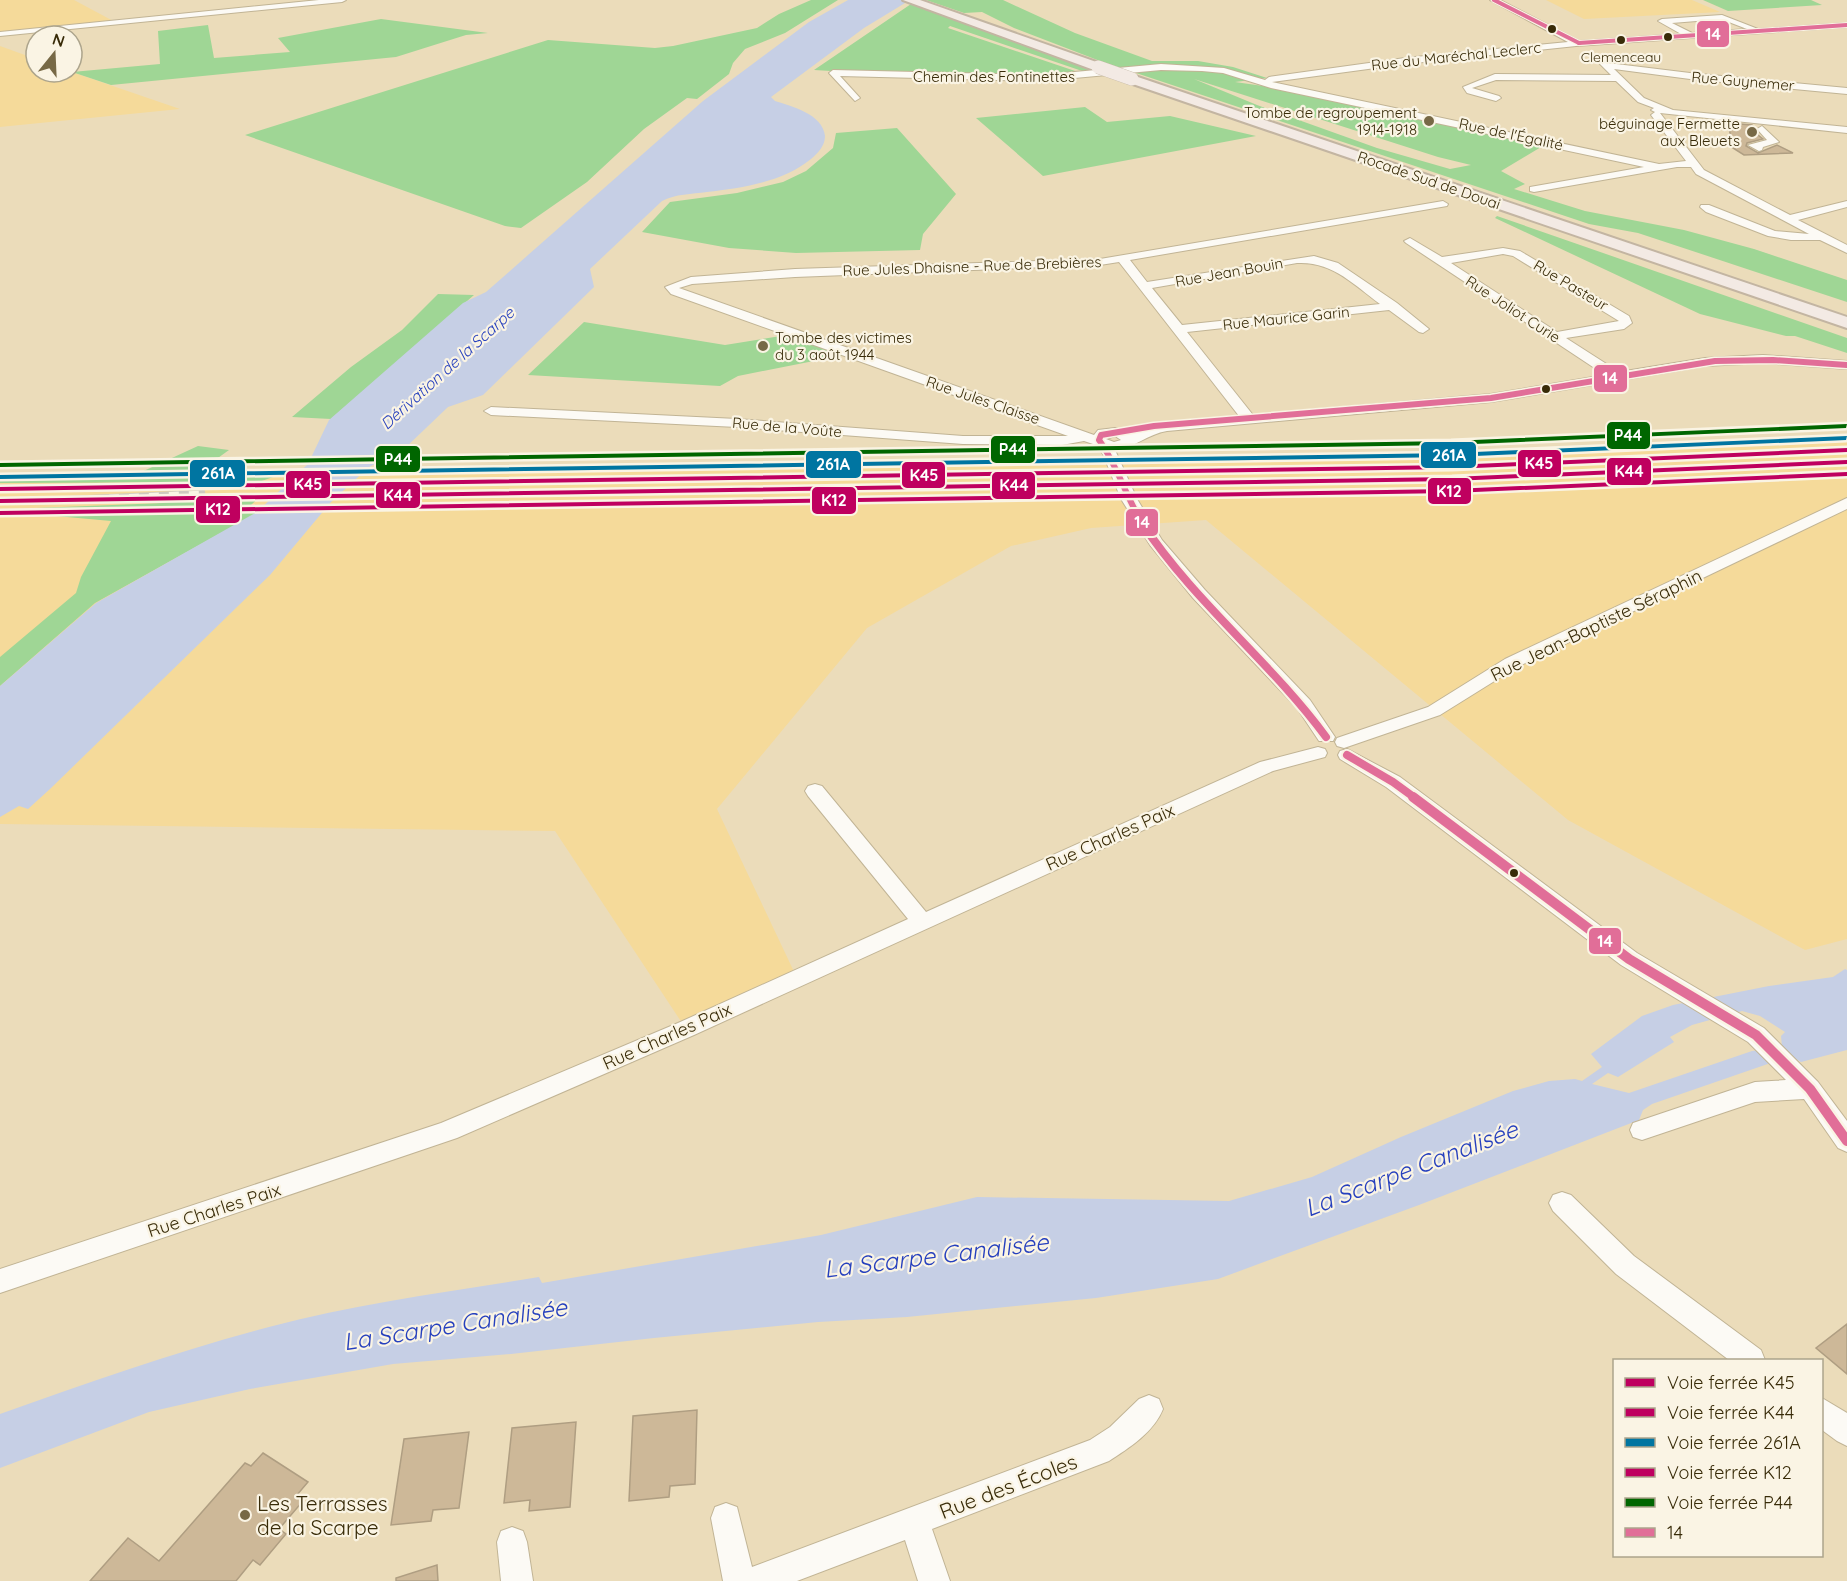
<svg xmlns="http://www.w3.org/2000/svg" width="1847" height="1581" font-family="Quicksand,sans-serif">
<rect width="100%" height="100%" fill="#ebdcba"/>
<g fill="#f5da9a">
<path d="M0,0H74L117,23L0,35Z"/>
<path d="M1546,0H1692L1720,12L1584,19Z"/>
<path d="M0,46L36,59V72H72L180,109L0,127Z"/>
<path d="M1847,441V939L1805,950L1568,820L1206,520L1091,528L1011,546L867,628L717,809L797,978L686,1029L555,831L0,824V477L420,469L1105,465L1769,446Z"/>
</g>
<g fill="#9fd695" fill-rule="evenodd">
<path d="M811,0H838L785,33L745,49L733,63L729,74L697,99L687,98L644,129L587,182L521,228L505,226L245,135L548,40L655,48L673,46L757,28L779,14Z"/>
<path d="M926,0H1003L1075,33L1152,61H1198L1233,67L1267,78L1235,82L1263,86L1546,144L1501,171L1525,184L1514,189L1585,211L1684,230L1754,249L1847,280V302L1638,233L1589,224L1100,61L1014,28L982,12L964,13ZM1194,79L1438,157L1471,165L1450,169L1377,148L1257,105Z"/>
<path d="M1703,0H1811L1822,5L1728,11Z"/>
<path d="M911,4L1095,68L1085,72L950,26L948,28L1081,73C993,81 902,75 814,70Z"/>
<path d="M381,19L488,33L466,35L396,57L111,85L72,72L160,64L158,31L208,25L214,58L290,52L278,38Z"/>
<path d="M1085,107L1107,122L1170,116L1256,136L1043,176L976,118Z"/>
<path d="M897,128L956,194L923,234L920,250L796,253L729,248L642,232L670,202L737,193L783,182L806,171L833,148L836,133Z"/>
<path d="M1497,216L1847,338V353L1795,336H1786L1700,314L1495,218Z"/>
<path d="M438,294L474,295L331,419L292,417L351,367L402,330Z"/>
<path d="M584,322L725,345L787,335L844,355L738,376L720,386L528,375Z"/>
<path d="M198,446L229,450L197,473L287,472L259,482L0,483V477L137,474Z"/>
<path d="M260,497L242,513H257L95,603L0,686V657L76,593L81,577L111,521L34,514L36,508L163,503L177,498Z"/>
</g>
<g fill="#c6cfe5" fill-rule="evenodd">
<path d="M848,0H910L864,28L771,97L775,101C791,106 823,114 825,136C825,146 818,153 811,159C783,182 742,188 707,192C692,194 675,194 662,201L590,269L594,287L483,395L448,407L404,449L369,467L331,502L270,575L50,789L28,809L19,806L0,817V686L96,603L257,512L308,464L329,420L463,303L486,292L703,101L809,22Z"/>
<path d="M1845,969L1847,970V1050L1801,1062L1791,1056L1652,1104L1643,1110L1639,1120L1419,1205L1218,1279L1096,1298L907,1317L818,1322L654,1338L511,1354L393,1364L250,1389L149,1412L0,1468V1414C89,1382 178,1351 269,1327C358,1303 449,1292 539,1277L542,1283L821,1235L977,1197L1229,1201L1312,1177L1401,1137L1513,1091L1549,1081L1575,1079L1582,1081L1602,1067L1591,1054L1642,1016L1673,1005L1769,986L1833,977ZM1742,1011L1760,1016L1785,1032L1781,1036L1782,1047L1752,1051L1629,1093L1592,1084L1608,1073L1618,1077L1674,1042L1670,1037L1692,1025Z"/>
</g>
<g fill="#cdb898" stroke="#af9e82" stroke-width="1.5">
<path d="M1728,123L1752,125L1758,135L1763,139L1747,143L1746,146L1758,153L1777,145L1793,153L1744,155L1733,148Z"/>
<path d="M1847,1324V1374L1816,1348Z"/>
<path d="M697,1410L695,1484L670,1486L669,1497L629,1501L633,1416Z"/>
<path d="M576,1422L570,1507L529,1511L530,1500L504,1503L512,1428Z"/>
<path d="M469,1432L459,1508L433,1510L431,1521L391,1525L404,1439Z"/>
<path d="M263,1453L308,1482L296,1496L303,1501L279,1529L286,1534L260,1565L253,1560L236,1581H90L128,1538L159,1561L245,1463L251,1466Z"/>
<path d="M437,1565L438,1581H396V1578Z"/>
</g>
<g fill="none" stroke-linecap="round" stroke-linejoin="round">
<g stroke="#c1b495" stroke-width="2">
<g id="minor">
<path d="M319,0H346L342,2L0,36V32Z"/>
<path d="M1490,0H1500L1579,41L1681,34L1658,21L1662,19L1722,15L1758,29L1847,23V27L1576,46L1405,64L1272,82L1659,164L1686,161L1651,115L1655,112L1651,110L1654,108L1638,102L1616,81L1496,80L1472,88L1499,96L1501,98L1496,101L1467,93L1463,87L1495,74L1611,75L1598,62L1602,59L1608,63L1690,73L1847,88V94L1690,79L1614,69L1644,98L1673,110L1847,127V133L1660,113L1704,170L1790,215L1847,201V207L1798,220L1847,245V253L1820,240H1791L1768,236L1706,212L1700,207L1701,205H1709L1775,231L1809,234L1696,174L1691,167H1677L1534,192L1530,191V187L1644,167L1271,88L1223,73L1202,71L1161,70L1042,81L840,76L860,98L855,101L829,73L833,70L1042,75L1161,64L1224,68L1265,80L1269,77L1405,58L1568,42ZM1721,19L1747,29L1692,33L1672,23Z"/>
<path d="M1762,126L1779,142L1763,147L1762,150L1759,151L1748,145L1767,140L1757,129Z"/>
<path d="M1443,201L1448,204L1447,206L1130,260L1147,282L1314,256L1338,263L1397,303L1429,329L1423,333L1419,332L1389,310L1187,332L1253,415L1491,394L1605,375L1406,243L1404,241L1410,238L1442,257L1503,248L1520,251L1629,316L1632,323L1624,329L1566,338L1619,372L1705,358L1763,355L1847,361V369L1763,363L1705,366L1491,402L1167,431C1148,434 1134,448 1115,450L1137,499L1162,540L1205,590L1310,700L1335,737L1333,741H1319L1297,708L1193,598L1150,545L1121,499L1103,454L1096,445L1084,441L1062,445L963,444L737,427L491,415L484,411L491,407L737,419L963,436H1068L671,294L665,287L691,277L795,269L1100,259ZM1503,254L1513,256L1619,321L1557,332L1451,263ZM1119,262L1239,416L1164,423L1132,434L1115,428L1098,430L1094,435L679,288L692,284L795,277L1100,265ZM1297,263C1332,261 1353,284 1380,304L1182,325L1152,288ZM1115,436L1121,440L1114,442L1106,439Z"/>
<path d="M1847,498V509L1517,667L1440,715L1344,748L1337,746L1335,742L1337,738L1428,707L1505,659Z"/>
<path d="M1318,747L1325,749L1327,753L1325,757L1273,771L694,1035L457,1138L0,1293V1269L441,1123L678,1023L908,919L808,796L805,791L808,786L815,784L822,786L926,912L1260,762Z"/>
<path d="M1347,749L1400,777L1637,953L1764,1028L1818,1082L1847,1121V1152L1838,1148L1804,1099L1755,1102L1642,1140L1633,1137L1630,1130L1633,1123L1755,1082L1786,1080L1748,1042L1621,965L1386,787L1340,759L1338,755L1340,751Z"/>
<path d="M1562,1192L1571,1195L1634,1256L1761,1350L1765,1360H1729L1616,1274L1553,1211L1549,1203L1553,1195Z"/>
<path d="M1149,1395L1159,1399L1163,1409C1154,1432 1129,1448 1109,1461L932,1529L950,1581H918L905,1540L797,1581H723L711,1518L715,1507L726,1503L737,1507L752,1567L1090,1440L1110,1427L1139,1399Z"/>
<path d="M1822,1398L1847,1413V1446L1837,1441L1822,1430Z"/>
<path d="M512,1527L523,1531L527,1542L533,1581H501L497,1542L501,1531Z"/>
</g>
</g>
<g stroke="#c3b5a2" stroke-width="4">
<g id="highway">
<path d="M903,0H920L1102,64L1104,67L1098,71L1094,70Z"/>
<path d="M1132,75L1847,317V328L1127,82L1126,79L1127,76Z"/>
</g>
</g>
<use href="#minor" fill="#fcfaf5" fill-rule="evenodd"/>
<use href="#highway" fill="#f3eae4" fill-rule="evenodd"/>
<g stroke="#cec9be" stroke-width="4.5">
<path id="rail" d="M29,500L203,492"/>
</g>
<use href="#rail" stroke="#faf4e4" stroke-width="3" stroke-dasharray="10" stroke-linecap="butt"/>
<g stroke="#c3b5a2" stroke-width="14" stroke-linecap="butt">
<path id="highway-bridge" d="M1098,67L1132,79"/>
</g>
<use href="#highway-bridge" stroke="#f3eae4" stroke-width="13"/>
<g stroke="#faf4e4" stroke-width="6">
<g id="bus-1-far3">
<path d="M1494,0L1579,43"/>
<path d="M1579,43L1847,25"/>
</g>
</g>
<g stroke="#faf4e4" stroke-width="9">
<path id="bus-1-far2" d="M1143,524C1126,498 1118,466 1099,440L1101,435L1154,426L1491,398L1715,361L1773,360L1847,365"/>
</g>
<g stroke="#faf4e4" stroke-width="12">
<g id="bus-1-far1">
<path d="M1142,523C1194,602 1270,661 1326,737"/>
<path d="M1347,755L1393,782L1415,798"/>
</g>
</g>
<g stroke="#faf4e4" stroke-width="15">
<path id="bus-1" d="M1413,797L1629,959L1756,1035L1810,1089L1847,1141"/>
</g>
<use href="#bus-1-far3" stroke="#e16e98" stroke-width="4"/>
<use href="#bus-1-far2" stroke="#e16e98" stroke-width="6"/>
<use href="#bus-1-far1" stroke="#e16e98" stroke-width="8"/>
<use href="#bus-1" stroke="#e16e98" stroke-width="10"/>
<g stroke="#faf4e4" stroke-width="5">
<path id="rail-1" d="M1847,448V452L1452,469L0,491V487L1452,465Z"/>
</g>
<g stroke="#faf4e4" stroke-width="5">
<path id="rail-2" d="M1847,460V464L1452,481L0,503V499L1452,477Z"/>
</g>
<g stroke="#faf4e4" stroke-width="5">
<path id="rail-3" d="M1847,436L1846,440L1452,457L0,479V475L1452,453Z"/>
</g>
<g stroke="#faf4e4" stroke-width="5">
<path id="rail-4" d="M1847,472V476L1452,493L0,515V511L1452,489Z"/>
</g>
<g stroke="#faf4e4" stroke-width="5">
<path id="rail-5" d="M1847,424L1846,428L1451,445L0,467V463L1451,441Z"/>
</g>
<use href="#rail-1" fill="#bf005f" fill-rule="evenodd"/>
<use href="#rail-2" fill="#bf005f" fill-rule="evenodd"/>
<use href="#rail-3" fill="#0075a1" fill-rule="evenodd"/>
<use href="#rail-4" fill="#bf005f" fill-rule="evenodd"/>
<use href="#rail-5" fill="#060" fill-rule="evenodd"/>
</g>
<g fill="#382b08" stroke="#faf4e4" stroke-width="2">
<circle cx="1552" cy="29" r="5"/>
<circle cx="1668" cy="37" r="5"/>
<circle cx="1621" cy="40" r="5"/>
<circle cx="1546" cy="389" r="5"/>
<circle cx="1514" cy="873" r="5"/>
</g>
<g fill="#776946" stroke="#faf4e4" stroke-width="2">
<circle cx="1429" cy="121" r="6"/>
<circle cx="1752" cy="132" r="6"/>
<circle cx="763" cy="346" r="6"/>
<circle cx="245" cy="1515" r="6"/>
</g>
<g text-anchor="middle" dominant-baseline="central" stroke-width="4.5" stroke-linejoin="round" paint-order="stroke">
<g font-size="14" fill="#382b08" stroke="#faf4e4">
<text x="1621" y="57">Clemenceau</text>
</g>
<g font-size="15" fill="#382b08" stroke="#faf4e4">
<text transform="translate(1456 56) rotate(-6)">Rue du Maréchal Leclerc</text>
<text x="994" y="76">Chemin des Fontinettes</text>
<text transform="translate(1743 81) rotate(5)">Rue Guynemer</text>
<text transform="translate(1511 134) rotate(12)">Rue de l'Égalité</text>
<text transform="translate(1429 180) rotate(19)">Rocade Sud de Douai</text>
<text transform="translate(972 266) rotate(-2)">Rue Jules Dhaisne - Rue de Brebières</text>
<text transform="translate(1229 272) rotate(-10)">Rue Jean Bouin</text>
<text transform="translate(1571 285) rotate(31)">Rue Pasteur</text>
<text transform="translate(1513 309) rotate(33)">Rue Joliot Curie</text>
<text transform="translate(1286 318) rotate(-6)">Rue Maurice Garin</text>
<text transform="translate(983 400) rotate(19)">Rue Jules Claisse</text>
<text transform="translate(787 427) rotate(5)">Rue de la Voûte</text>
</g>
<g font-size="15" fill="#382b08" stroke="#faf4e4" text-anchor="end">
<text x="1417" y="112">Tombe de regroupement<tspan x="1417" dy="17">1914-1918</tspan></text>
<text x="1740" y="123">béguinage Fermette<tspan x="1740" dy="17">aux Bleuets</tspan></text>
<text x="775" y="337" text-anchor="start">Tombe des victimes<tspan x="775" dy="17">du 3 août 1944</tspan></text>
</g>
<g font-size="16" font-style="italic" fill="#2640be" stroke="#faf4e4">
<text transform="translate(447 368) rotate(-42)">Dérivation de la Scarpe</text>
</g>
<g font-size="18" fill="#382b08" stroke="#faf4e4">
<text transform="translate(1596 625) rotate(-26)">Rue Jean-Baptiste Séraphin</text>
<text transform="translate(1110 837) rotate(-24)">Rue Charles Paix</text>
<text transform="translate(667 1036) rotate(-24)">Rue Charles Paix</text>
<text transform="translate(214 1210) rotate(-18)">Rue Charles Paix</text>
</g>
<g font-size="21" fill="#382b08" stroke="#faf4e4">
<text transform="translate(1008 1486) rotate(-21)">Rue des Écoles</text>
</g>
<g font-size="21" fill="#382b08" stroke="#faf4e4" text-anchor="start">
<text x="257" y="1503">Les Terrasses<tspan x="257" dy="24">de la Scarpe</tspan></text>
</g>
<g font-size="24" font-style="italic" fill="#2640be" stroke="#faf4e4">
<text transform="translate(1411 1168) rotate(-21)">La Scarpe Canalisée</text>
<text transform="translate(936 1255) rotate(-7)">La Scarpe Canalisée</text>
<text transform="translate(455 1324) rotate(-9)">La Scarpe Canalisée</text>
</g>
</g>
<g stroke="#faf4e4" stroke-width="2">
<rect x="1696" y="20" width="34" height="28" rx="6" fill="#e16e98"/>
<rect x="1593" y="364" width="35" height="29" rx="6" fill="#e16e98"/>
<rect x="1606" y="421" width="45" height="29" rx="6" fill="#060"/>
<rect x="990" y="435" width="46" height="29" rx="6" fill="#060"/>
<rect x="1420" y="441" width="57" height="28" rx="6" fill="#0075a1"/>
<rect x="375" y="445" width="46" height="28" rx="6" fill="#060"/>
<rect x="1517" y="449" width="45" height="29" rx="6" fill="#bf005f"/>
<rect x="805" y="450" width="57" height="29" rx="6" fill="#0075a1"/>
<rect x="1606" y="457" width="46" height="29" rx="6" fill="#bf005f"/>
<rect x="189" y="459" width="57" height="29" rx="6" fill="#0075a1"/>
<rect x="901" y="461" width="45" height="28" rx="6" fill="#bf005f"/>
<rect x="285" y="470" width="46" height="29" rx="6" fill="#bf005f"/>
<rect x="991" y="471" width="45" height="29" rx="6" fill="#bf005f"/>
<rect x="1427" y="477" width="45" height="28" rx="6" fill="#bf005f"/>
<rect x="375" y="481" width="46" height="28" rx="6" fill="#bf005f"/>
<rect x="811" y="486" width="46" height="29" rx="6" fill="#bf005f"/>
<rect x="195" y="495" width="46" height="29" rx="6" fill="#bf005f"/>
<rect x="1125" y="508" width="34" height="29" rx="6" fill="#e16e98"/>
<rect x="1588" y="927" width="34" height="28" rx="6" fill="#e16e98"/>
</g>
<g font-size="16" text-anchor="middle" font-weight="bold" fill="#fff">
<text x="1713" y="40">14</text>
<text x="1610" y="384">14</text>
<text x="1628" y="441">P44</text>
<text x="1013" y="455">P44</text>
<text x="1449" y="461">261A</text>
<text x="398" y="465">P44</text>
<text x="1539" y="469">K45</text>
<text x="833" y="470">261A</text>
<text x="1629" y="477">K44</text>
<text x="218" y="479">261A</text>
<text x="924" y="481">K45</text>
<text x="308" y="490">K45</text>
<text x="1014" y="491">K44</text>
<text x="1449" y="497">K12</text>
<text x="398" y="501">K44</text>
<text x="834" y="506">K12</text>
<text x="218" y="515">K12</text>
<text x="1142" y="528">14</text>
<text x="1605" y="947">14</text>
</g>
<rect x="1613" y="1359" width="210" height="198" fill="#faf4e4" stroke="#aca48c" stroke-width="1.5"/>
<rect x="1625" y="1378" width="30" height="9" fill="#bf005f" stroke="#aca48c" stroke-width="1.5"/>
<text x="1667" y="1389" font-size="18" fill="#382b08">Voie ferrée K45</text>
<rect x="1625" y="1408" width="30" height="9" fill="#bf005f" stroke="#aca48c" stroke-width="1.5"/>
<text x="1667" y="1419" font-size="18" fill="#382b08">Voie ferrée K44</text>
<rect x="1625" y="1438" width="30" height="9" fill="#0075a1" stroke="#aca48c" stroke-width="1.5"/>
<text x="1667" y="1449" font-size="18" fill="#382b08">Voie ferrée 261A</text>
<rect x="1625" y="1468" width="30" height="9" fill="#bf005f" stroke="#aca48c" stroke-width="1.5"/>
<text x="1667" y="1479" font-size="18" fill="#382b08">Voie ferrée K12</text>
<rect x="1625" y="1498" width="30" height="9" fill="#006600" stroke="#aca48c" stroke-width="1.5"/>
<text x="1667" y="1509" font-size="18" fill="#382b08">Voie ferrée P44</text>
<rect x="1625" y="1528" width="30" height="9" fill="#e16e98" stroke="#aca48c" stroke-width="1.5"/>
<text x="1667" y="1539" font-size="18" fill="#382b08">14</text>
<g transform="translate(54 54) rotate(18)"><circle r="28" fill="#faf4e4" stroke="#aca48c" stroke-width="1.5"/>
<path d="M0-4.5L10 22L0 15L-10 22Z" fill="#776946"/>
<text y="-9" font-size="16" font-weight="bold" text-anchor="middle" fill="#382b08">N</text>
</g>
</svg>
